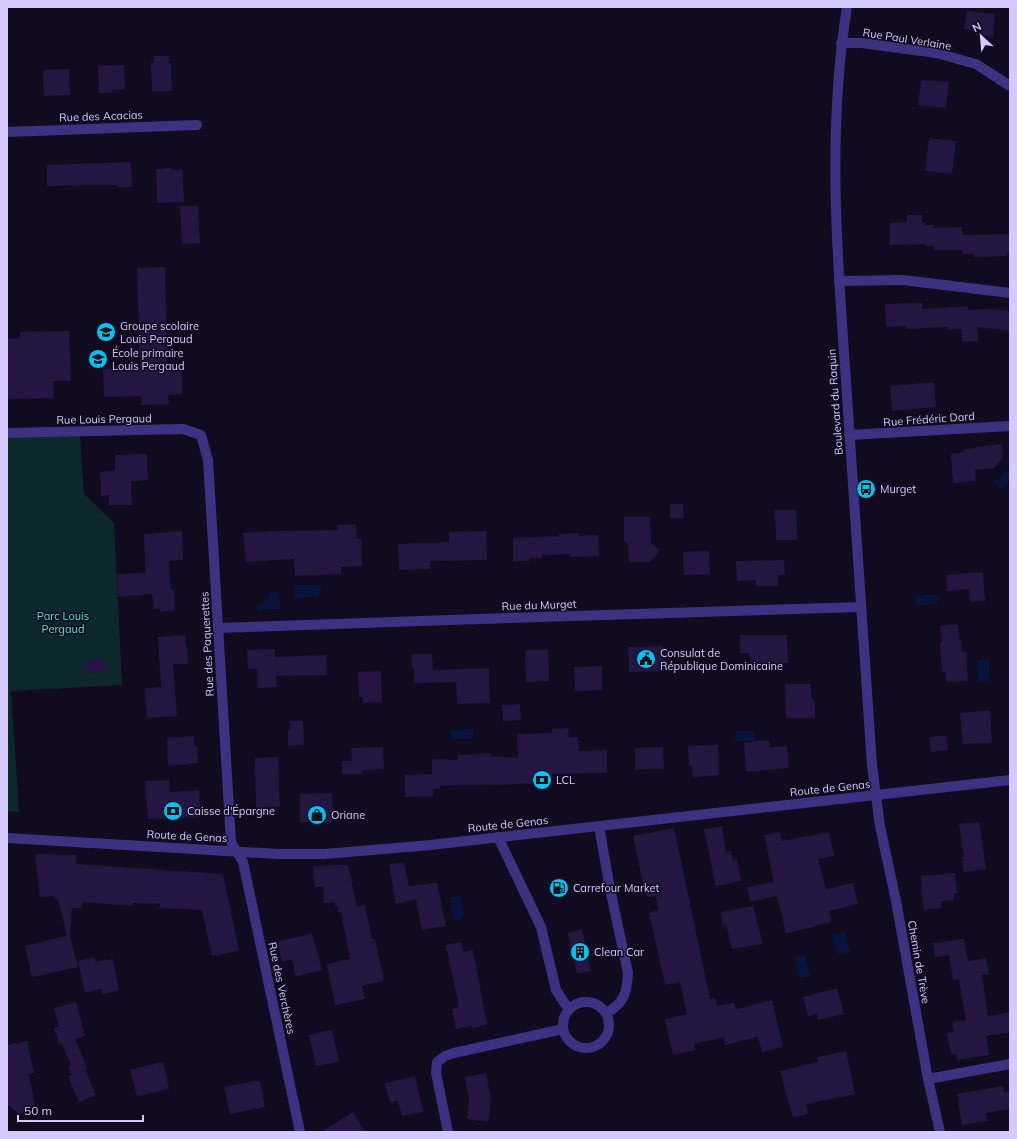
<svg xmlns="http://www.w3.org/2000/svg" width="1017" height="1139" font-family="Mulish,sans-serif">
<rect width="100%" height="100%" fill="#100b1f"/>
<path fill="#0d282a" d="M80,436L84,494L114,523L122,685L11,691L19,812L7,811V438Z"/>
<g fill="#06143e">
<path d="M1008,468L1010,470V481L1002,489L993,481L996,479L998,480Z"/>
<path d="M294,585H318V586C324,589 320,593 318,597L294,598Z"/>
<path d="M279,592L280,609L257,610V606C264,604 268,600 269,593Z"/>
<path d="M935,594L936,596L938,597L939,599L936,602V604L916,606L915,596Z"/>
<path d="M989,659L990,681L978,682L977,660Z"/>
<path d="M473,729V739H451V730Z"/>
<path d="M736,731H755V741H735Z"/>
<path d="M460,895L464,915L459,921L454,922L449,898Z"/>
<path d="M845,932L850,952L838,955L832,935Z"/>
<path d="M805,955L810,976L799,978L794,957Z"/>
</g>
<g fill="#231641">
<path d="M967,11L995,14L993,37L977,35V31L964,29Z"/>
<path d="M154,56H169V63H171L172,91H152L151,63H154Z"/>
<path d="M124,65L125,89L112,90V93H99L98,66Z"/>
<path d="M69,69L70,95L44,96L43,70Z"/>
<path d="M921,80L949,82L946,108L918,105Z"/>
<path d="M929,138L956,141L952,174L925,171Z"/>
<path d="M131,162L132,187H117V185L47,186V165Z"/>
<path d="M171,168V170H183L184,202L157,203L156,169Z"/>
<path d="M180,206H198L200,243L182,244Z"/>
<path d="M907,215H922V222H925V225H934V228L962,227V235L1010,234V253L1007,254V256L974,257V254H962V250H934V246H925V244L890,245V223L907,222Z"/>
<path d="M165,267L167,367H182V394L168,395L169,404L141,405V396L104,397L103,369L140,368L137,268Z"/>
<path d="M922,303V309L968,306V310L992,309L1010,311V331L977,327L978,341L962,342L961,329L948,330V327L906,329V326L886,327L885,304Z"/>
<path d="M69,331L71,381H53L54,398L7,399V339L20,338V332Z"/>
<path d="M934,382L936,407L892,411L890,386Z"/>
<path d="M1002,444L1003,458L994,468L975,470L976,481L953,483L951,454L964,452V449L976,448V447Z"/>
<path d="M147,454L148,480L131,481L132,505H109V495L101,496L100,472L115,471V455Z"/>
<path d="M670,504H683L684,518H670Z"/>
<path d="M775,510H796L797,540H776Z"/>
<path d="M624,517H650L651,543L660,550L650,562H629L628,544L624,541Z"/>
<path d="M356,524L357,539L361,538L362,566L341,567V574L295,576L294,559L246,562L243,533L272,531L338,530L337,525Z"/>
<path d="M182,531L183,560L169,561L171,590H174L175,610L160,612V608L154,609L152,594L118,597L117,574L145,573L144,534Z"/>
<path d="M486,531L487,560L430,561V569L399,570L398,544L449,542V532Z"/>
<path d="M579,533V536L598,535L599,556L570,557V554L542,555V558H529V561H513V538L559,536V534Z"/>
<path d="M709,551L710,574L684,575L683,552Z"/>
<path d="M784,560L785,575H778V586H756V580L737,581L736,561Z"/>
<path d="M983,572L985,601L970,602L969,589L947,591L946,575Z"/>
<path d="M958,624L959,640H961L962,652L966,651L968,681L946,682V672H942L940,642H942L940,626Z"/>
<path d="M185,635L186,646H187L188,664H173L177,716L147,718L145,688L161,687L158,637Z"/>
<path d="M740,635H787L788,663H750V653H740Z"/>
<path d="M663,646L664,671L629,672L628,647Z"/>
<path d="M275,649V657L326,655L327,675L276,676L277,687L258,688L257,669H248L247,650Z"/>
<path d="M525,650H548L549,681L526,682Z"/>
<path d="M411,654H432L433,670L489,668L490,703L457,704L456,682L414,683V668H412Z"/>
<path d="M105,659L106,672L86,673V660Z"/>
<path d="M602,666V690L575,691L574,667Z"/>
<path d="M381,671L382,702L363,703V697H359L358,672Z"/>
<path d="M785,684H811V696L815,703V718H786Z"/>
<path d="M520,704L521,720L503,721L502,705Z"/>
<path d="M990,710L992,743L963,744L960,713Z"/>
<path d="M290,721H303L304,745L288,746V730H290Z"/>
<path d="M568,728L569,737H578L579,751L607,750V773L552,774V783L440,786V789H433V796L405,797V775L432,774V759L458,760V755L491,753V756L518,758L517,734L552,733V729Z"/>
<path d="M946,735L948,750L931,752L929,737Z"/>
<path d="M194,736V746H197L198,763L168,766L167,738Z"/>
<path d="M769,740L770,747L787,746L789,768L746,772L744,743Z"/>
<path d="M718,745L719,775L693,777L692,766H689L688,746Z"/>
<path d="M383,747L384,769L363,770V774H342V761H352L351,748Z"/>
<path d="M663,747L664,769L635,770V748Z"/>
<path d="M278,757L280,807L256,808L255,758Z"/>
<path d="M169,780L170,792L199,790L201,817L156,819V818L148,819L145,781Z"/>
<path d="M332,793L333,822H300V794Z"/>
<path d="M979,822L986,869L964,872L962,857H964L959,824Z"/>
<path d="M722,826L726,852L731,851L733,861L737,860L741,881L716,886L704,829Z"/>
<path d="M674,828L710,999L715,998L717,1006L734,1003L736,1009L772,1000L783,1047L762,1052L758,1037L725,1045L724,1037L694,1044L696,1050L673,1055L665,1019L687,1014L680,982L665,985L649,913L658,910L656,896L646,897L633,836Z"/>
<path d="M780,832L782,841L829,832L834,856L818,859L826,889L853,883L858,904L829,911L831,922L814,926V927L786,933L777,896L750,902L747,887L774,882L764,835Z"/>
<path d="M35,854L76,855V864L223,874L239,951L212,956L202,910L159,908L160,904L133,903L132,906L82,902V908H72L70,936L78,967L32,977L25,946L67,936L58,899H55L54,896L40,897Z"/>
<path d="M404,863L409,886L437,883L446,926L422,930L416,899L396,904L389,864Z"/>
<path d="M332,865H348L357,907L365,905L372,939H375L384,981L362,986L365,999L335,1005L327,964L350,959L341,912H338V906H335V902L324,903L323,887H315L313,866Z"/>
<path d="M955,873L957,893L954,894V900L941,901V908L924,910L921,889L922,890L921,876Z"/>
<path d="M753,906L763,944L732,949L726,924L723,925L721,912Z"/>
<path d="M582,929L591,971L577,974L568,933Z"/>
<path d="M312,933L322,970L296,977L292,959L282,962L277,942Z"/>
<path d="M964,939L968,961L986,958L989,974L982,975L988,1016L1010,1012V1033L986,1036L989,1055L957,1060L956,1054L951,1055L947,1033L954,1032L952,1022L966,1020L959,979L953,980L949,955L935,957L933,943Z"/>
<path d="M461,942L463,952L473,950L487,1025L472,1028V1026L456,1029L452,1009L459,1007L446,945Z"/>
<path d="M94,957L96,962L113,959L119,991L102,994L101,989L85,993L78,961Z"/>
<path d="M837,988L844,1014L818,1020L817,1013L808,1016L803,997Z"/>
<path d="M76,1002L85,1036L75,1039L87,1068L85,1069L96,1095L79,1102L68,1076L72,1075L68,1066L71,1065L61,1043L59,1044L54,1028L59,1027L54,1008Z"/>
<path d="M332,1030L339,1062L316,1066L309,1035Z"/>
<path d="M27,1041L34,1073L29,1074L36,1110L19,1114L7,1104V1045Z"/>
<path d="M846,1051L855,1094L806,1104L808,1114L793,1118L780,1071L818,1062L817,1057Z"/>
<path d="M163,1062L169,1089L137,1096L130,1070Z"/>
<path d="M486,1073L491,1101L488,1122L467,1119L469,1101L465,1077Z"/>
<path d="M415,1076L423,1112L402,1116L398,1101L390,1103L385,1083Z"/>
<path d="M255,1081H260L265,1107L230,1114L224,1087Z"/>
<path d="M1003,1086L1004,1092L1010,1091V1109L986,1113L987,1121L962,1125L957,1094Z"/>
<path d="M353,1112L365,1132H321Z"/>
</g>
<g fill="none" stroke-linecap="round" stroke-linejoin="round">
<g stroke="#3d3282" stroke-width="10">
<path d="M841,43H862L936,53L976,64L1010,86"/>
<path d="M7,132L197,125"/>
<path d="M839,281L903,280L1010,293"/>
<path d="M7,433L183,429L201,435L208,460L231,842L243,862L300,1132"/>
<path d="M849,435L1010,426"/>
<path d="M218,628L509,618L861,607"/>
<path d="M599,826L610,889L628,973C627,992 624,1004 606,1013"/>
<path d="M498,837L541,927L556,990L569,1010"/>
<circle cx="586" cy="1025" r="23"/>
<path d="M928,1079L1010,1064"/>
<path d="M448,1132L436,1073L437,1062L445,1056L454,1053L563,1029"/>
</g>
<g stroke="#3d3282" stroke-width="10">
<path d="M847,7C827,131 837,256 846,381C854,509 863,637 872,766L880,826L896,901L928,1079L940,1132"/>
<path d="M7,838L278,854H325L430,845L1010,780"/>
</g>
</g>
<defs>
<g id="school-disc" transform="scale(1)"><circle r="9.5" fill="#00c3f4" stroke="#100b1f"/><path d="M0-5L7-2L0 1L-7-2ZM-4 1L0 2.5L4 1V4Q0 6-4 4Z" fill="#111"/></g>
<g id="bus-disc" transform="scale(1)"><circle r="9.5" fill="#00c3f4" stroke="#100b1f"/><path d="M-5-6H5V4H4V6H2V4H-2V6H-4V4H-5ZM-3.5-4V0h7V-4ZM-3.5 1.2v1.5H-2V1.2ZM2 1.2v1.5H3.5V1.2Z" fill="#111"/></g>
<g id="civic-disc" transform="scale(1)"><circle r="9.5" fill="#00c3f4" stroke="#100b1f"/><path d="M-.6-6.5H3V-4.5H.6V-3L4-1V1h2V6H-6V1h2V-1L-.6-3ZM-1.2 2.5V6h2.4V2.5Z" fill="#111"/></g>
<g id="bank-disc" transform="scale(1)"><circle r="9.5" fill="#00c3f4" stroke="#100b1f"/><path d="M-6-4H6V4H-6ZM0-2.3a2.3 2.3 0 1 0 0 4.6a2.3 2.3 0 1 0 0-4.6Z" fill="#111"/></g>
<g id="shop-disc" transform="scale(1)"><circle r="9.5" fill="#00c3f4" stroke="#100b1f"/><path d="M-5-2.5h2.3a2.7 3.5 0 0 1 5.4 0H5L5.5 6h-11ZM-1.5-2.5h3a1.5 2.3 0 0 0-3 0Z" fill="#111"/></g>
<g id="fuel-disc" transform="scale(1)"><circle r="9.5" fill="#00c3f4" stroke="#100b1f"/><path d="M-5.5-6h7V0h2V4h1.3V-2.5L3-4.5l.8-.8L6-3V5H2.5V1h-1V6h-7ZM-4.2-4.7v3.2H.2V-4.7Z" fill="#111"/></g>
<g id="building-disc" transform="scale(1)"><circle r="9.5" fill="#00c3f4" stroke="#100b1f"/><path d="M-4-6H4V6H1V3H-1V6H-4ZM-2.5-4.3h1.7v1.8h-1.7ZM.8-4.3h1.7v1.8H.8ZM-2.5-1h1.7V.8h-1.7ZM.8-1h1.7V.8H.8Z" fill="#111"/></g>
</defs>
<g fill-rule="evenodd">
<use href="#school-disc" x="106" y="332"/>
<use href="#school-disc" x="98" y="359"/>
<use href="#bus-disc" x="866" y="489"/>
<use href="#civic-disc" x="646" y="659"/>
<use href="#bank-disc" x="542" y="780"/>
<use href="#bank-disc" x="173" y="811"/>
<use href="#shop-disc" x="317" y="815"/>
<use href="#fuel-disc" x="559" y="888"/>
<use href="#building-disc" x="580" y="952"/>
</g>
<g text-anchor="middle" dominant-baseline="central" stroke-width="3" stroke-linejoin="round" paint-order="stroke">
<g font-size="11" fill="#d5c9ff" stroke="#100b1f">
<text transform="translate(907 39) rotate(9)">Rue Paul Verlaine</text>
<text transform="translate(101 116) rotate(-2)">Rue des Acacias</text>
<text transform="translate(835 402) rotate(-94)">Boulevard du Raquin</text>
<text transform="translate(104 419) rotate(-1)">Rue Louis Pergaud</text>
<text transform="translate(929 419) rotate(-4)">Rue Frédéric Dard</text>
<text transform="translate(539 605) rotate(-2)">Rue du Murget</text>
<text transform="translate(207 644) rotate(-93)">Rue des Paquerettes</text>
<text transform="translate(830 788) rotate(-6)">Route de Genas</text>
<text transform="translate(508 824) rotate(-6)">Route de Genas</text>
<text transform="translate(187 836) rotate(3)">Route de Genas</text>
<text transform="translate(919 962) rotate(80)">Chemin de Trève</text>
<text transform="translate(282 988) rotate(78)">Rue des Verchères</text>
</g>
<g font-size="11" fill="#d5c9ff" stroke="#100b1f" text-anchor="start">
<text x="120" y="326">Groupe scolaire<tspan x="120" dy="13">Louis Pergaud</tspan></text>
<text x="112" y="353">École primaire<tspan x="112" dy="13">Louis Pergaud</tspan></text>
<text x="880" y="489">Murget</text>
<text x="660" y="653">Consulat de<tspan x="660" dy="13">République Dominicaine</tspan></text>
<text x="556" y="780">LCL</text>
<text x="187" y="811">Caisse d'Épargne</text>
<text x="331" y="815">Oriane</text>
<text x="573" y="888">Carrefour Market</text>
<text x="594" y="952">Clean Car</text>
</g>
<g font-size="11" fill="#4de7d0" stroke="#100b1f">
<text x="63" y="616">Parc Louis<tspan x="63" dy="13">Pergaud</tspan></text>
</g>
</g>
<rect width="1017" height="1139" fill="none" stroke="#d5c9ff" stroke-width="16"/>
<g transform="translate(981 36) rotate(334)" stroke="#100b1f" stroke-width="3" paint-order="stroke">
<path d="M0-3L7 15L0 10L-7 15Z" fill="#d5c9ff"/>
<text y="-6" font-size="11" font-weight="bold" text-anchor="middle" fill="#d5c9ff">N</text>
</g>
<path d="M18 1115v6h125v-6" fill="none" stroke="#d5c9ff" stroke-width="2"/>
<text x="24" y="1115" font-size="12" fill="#d5c9ff" stroke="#100b1f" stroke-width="3" paint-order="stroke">50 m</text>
</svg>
